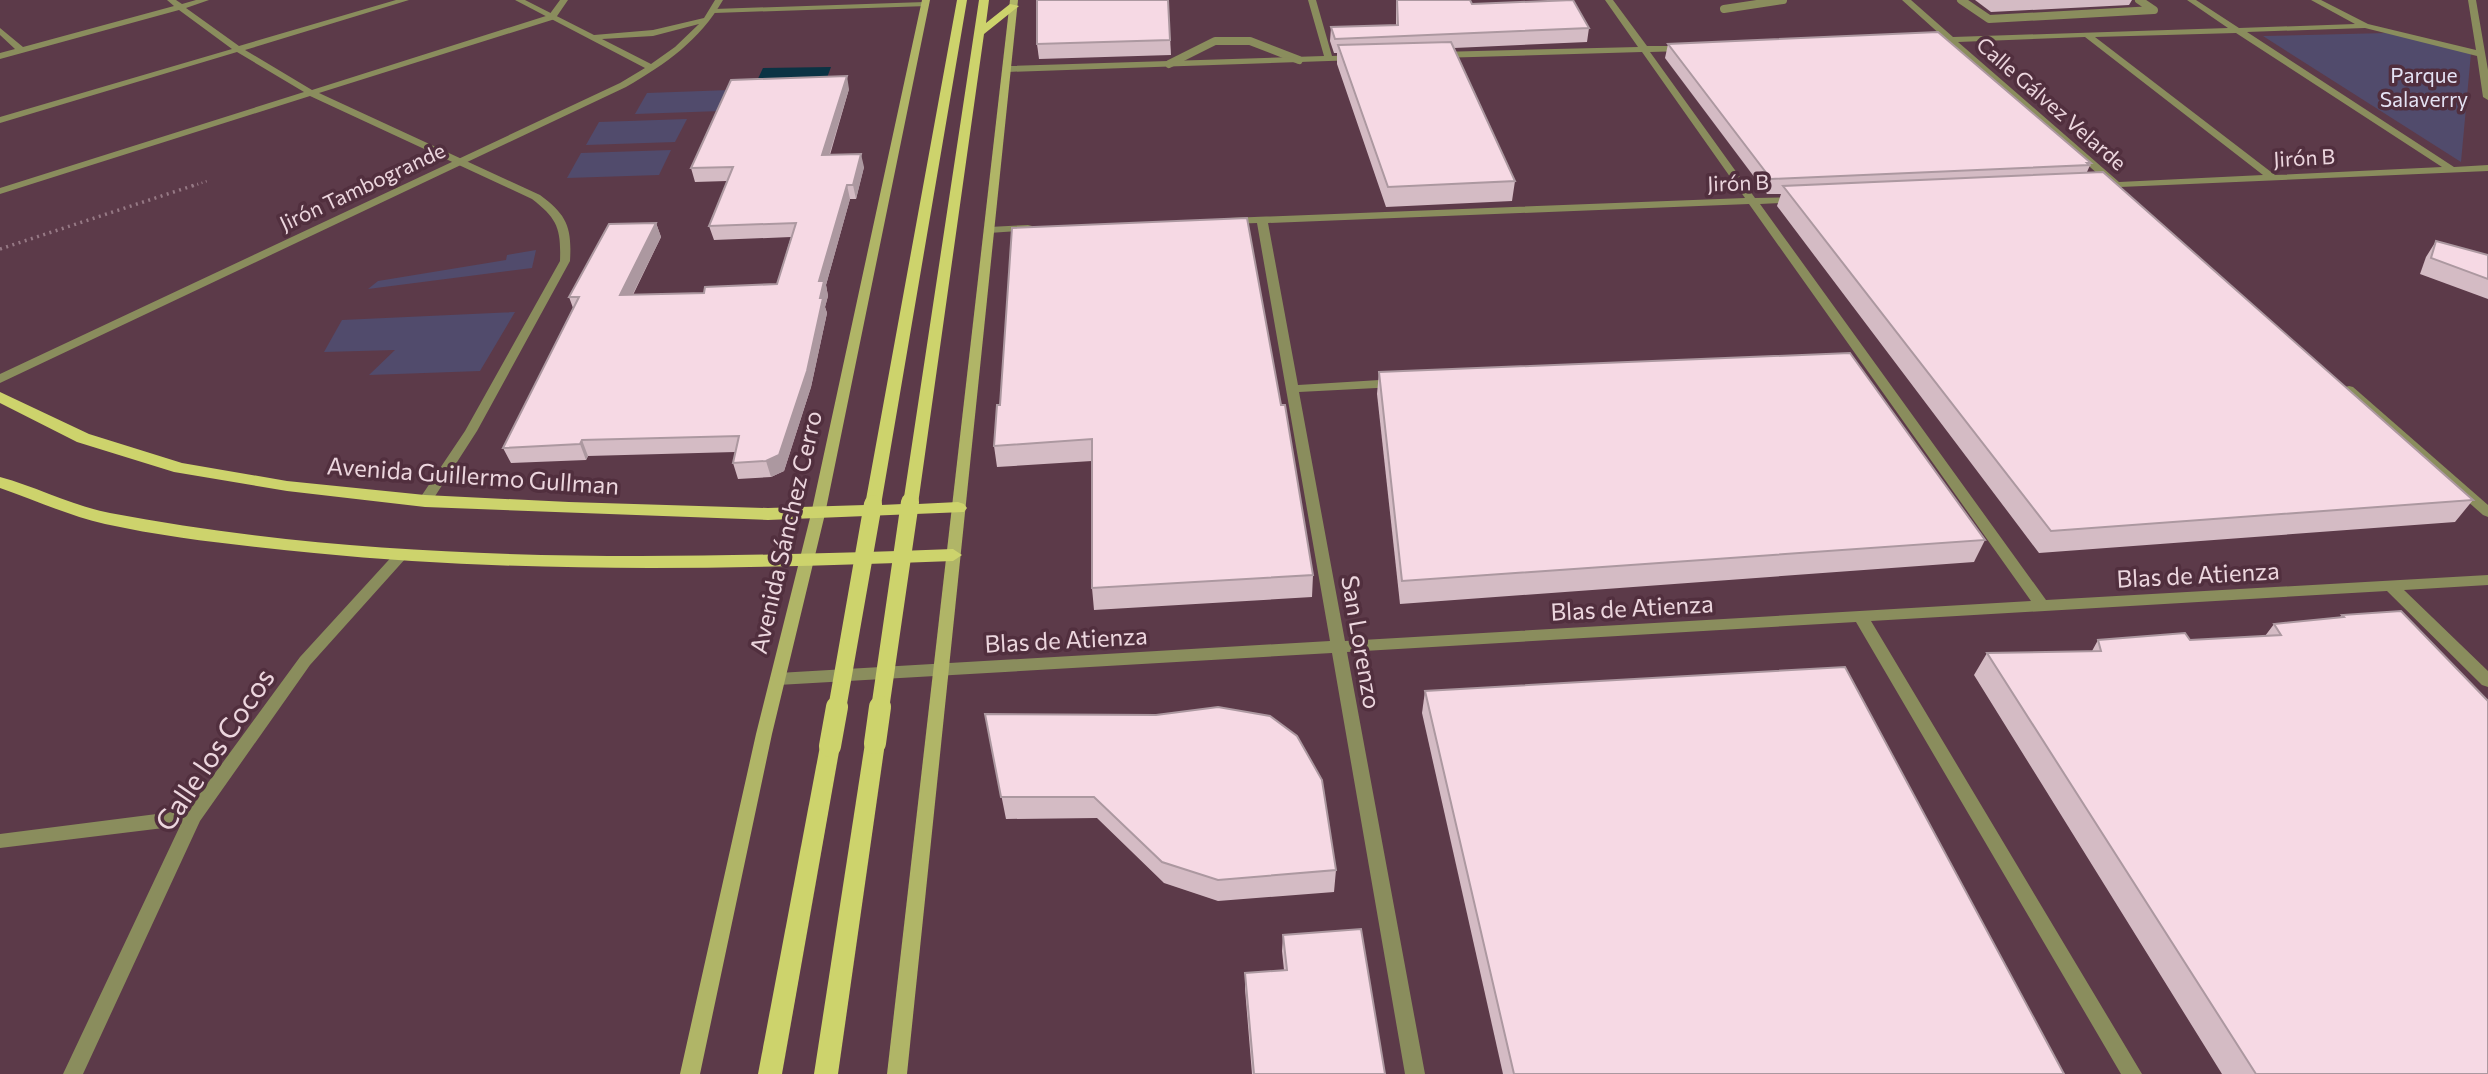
<svg xmlns="http://www.w3.org/2000/svg" width="2488" height="1074" font-family="Commissioner,sans-serif">
<rect width="100%" height="100%" fill="#5c3a49"/>
<g fill="#514b6c">
<path d="M2387,33L2471,53L2461,162L2263,36Z"/>
<path d="M730,90L721,111L635,114L647,93Z"/>
<path d="M687,119L675,142L586,145L599,122Z"/>
<path d="M671,150L659,175L567,178L581,153Z"/>
<path d="M536,250L532,268L368,289L378,281L506,260L507,255Z"/>
<path d="M515,312L480,371L369,375L395,350L324,352L342,320Z"/>
</g>
<path fill="#0b3344" d="M831,67L825,83L755,85L763,68Z"/>
<g fill="none" stroke-linecap="round" stroke-linejoin="round">
<path stroke="#967985" stroke-width="2.5" stroke-dasharray="1 3.5" stroke-linecap="butt" d="M193,186L210,180"/>
<path stroke="#967985" stroke-width="3.5" stroke-dasharray="2 4.5" stroke-linecap="butt" d="M0,249L198,184"/>
<g stroke="#8a8d5d" stroke-width="8">
<path d="M1961,0L1989,19L2154,10L2139,0"/>
<path d="M1724,9L1783,0"/>
<path d="M1169,64L1215,41H1250L1299,60"/>
</g>
<g fill="#8a8d5d" fill-rule="evenodd">
<path d="M167,0H176L182,4L196,0H209L186,8L239,46L396,0H409L245,50L312,90L549,15L560,0H568L555,19L319,93L540,195C567,215 572,227 570,261L477,431L430,504H420L418,501L465,431L560,261C561,229 558,219 532,199L310,96L0,194V188L304,92L237,52L0,123V117L232,49L179,10L0,59V53L15,49L0,35V28L23,47L174,6Z"/>
<path d="M1308,0H1316L1332,56L1355,55L1359,58L1358,60L1007,72L1003,69L1007,66L1324,56Z"/>
<path d="M1605,0H1613L1647,46H1687V50L1684,51L1650,52L1755,198L1802,197V201L1798,202L1760,204L2046,600L2488,575V585L2404,590L2488,671V687L2482,685L2387,591L1871,621L2142,1074H2121L1856,622L1347,652L1425,1074H1405L1332,653L778,685L772,683L770,679L772,675L778,673L1330,641L1257,223L1230,224L1225,221L1230,218L1745,198L1642,52L1438,58L1434,55L1438,52L1638,47ZM1749,204L2031,601L1345,641L1299,392L1396,387L1402,383L1396,379L1298,385L1268,223Z"/>
<path d="M1902,0H1911L1953,37L2228,28L2187,0H2196L2239,28L2355,24L2311,0H2321L2368,24L2476,50L2468,0H2476L2488,70V100L2483,97L2477,56L2365,28L2247,32L2454,167L2488,165V171L2097,188V184L2108,183L1949,42H1925V38L1943,37ZM2236,33L2442,167L2275,175L2095,37ZM2085,37L2263,175L2119,182L1958,42Z"/>
<path d="M925,2L929,4L928,6L714,13L710,11L714,9Z"/>
<path d="M1028,225L1032,226V230L989,233L984,230L989,227Z"/>
<path d="M2349,386L2353,387L2488,505V517L2483,515L2345,393L2343,390L2345,387Z"/>
<path d="M401,550L406,552L408,555L406,558L310,665L200,821L83,1074H63L180,826L0,848V834L188,810L300,657L396,552Z"/>
</g>
<path fill="#8a8d5d" fill-rule="evenodd" d="M515,0H525L594,35L653,30L704,18L715,0H723C700,40 666,64 626,87L0,383V374L620,83L645,68ZM699,24L675,47L651,64L602,39L653,36Z"/>
<g fill="#b0b567" fill-rule="evenodd">
<path d="M922,0H930L825,514L772,734L700,1074H680L756,734L811,514Z"/>
<path d="M1010,0H1018L907,1074H887Z"/>
</g>
<g fill="#cdd36c" fill-rule="evenodd">
<path d="M957,0H967L881,505L903,504L979,0H989L986,23L1010,4L1019,6L984,34L918,504L958,502L964,504L967,508L964,512L768,520L425,507L287,491L174,472L77,442L0,403V392L89,434L182,463L287,481L425,495L569,502L768,508L865,505Z"/>
<path d="M0,477C37,487 73,506 110,513C388,566 672,559 953,549L962,555L953,561C740,569 527,574 314,553C245,546 174,539 105,524C70,516 34,500 0,488Z"/>
<path d="M875,735L882,737L885,743L838,1074H814L865,743L868,737Z"/>
<path d="M830,738L837,740L840,746L782,1074H758L820,746L823,740Z"/>
</g>
<g stroke="#cdd36c" stroke-width="18">
<path d="M837,709L873,504"/>
<path d="M880,709L910,502"/>
</g>
<g stroke="#cdd36c" stroke-width="22">
<path d="M875,743L880,707"/>
<path d="M830,746L837,707"/>
</g>
</g>
<g fill="#d4bbc4">
<path d="M1168,0L1171,55L1039,59L1037,44Z"/>
<path d="M1396,0H1470L1472,4L1589,28L1587,42L1454,48L1515,181L1512,201L1386,207L1337,64V53H1334L1330,41L1331,27L1396,25Z"/>
<path d="M1975,0H2132L2129,5L1991,12Z"/>
<path d="M1668,44L2091,163L2087,172L2473,500L2455,522L2039,553L1777,206L1781,194H1767L1665,58Z"/>
<path d="M849,89L830,155L864,167L856,199H850L826,285L828,296L825,307L827,313L811,387L784,471L771,477L738,479L733,463L735,452L588,456L586,460L511,463L503,448L573,308L569,297L656,223L661,237L633,295L704,293L777,284L791,237L714,240L709,226L727,181L695,182L691,168Z"/>
<path d="M2436,241L2488,255V299L2420,274L2426,257Z"/>
<path d="M1379,372L1985,540L1974,562L1400,604L1377,394Z"/>
<path d="M1281,405L1313,575L1312,597L1094,610L1092,588V461L997,467L994,446Z"/>
<path d="M2401,611L2488,1074H2222L1974,675L1987,653L2092,651L2098,640H2190L2265,636L2274,624L2340,617L2342,615Z"/>
<path d="M1425,691L2064,1074H1503L1422,713Z"/>
<path d="M985,714L1156,715L1336,870L1334,892L1218,901L1164,883L1097,818L1006,819Z"/>
<path d="M1283,935L1385,1074H1252L1245,989V973L1284,970L1282,951Z"/>
</g>
<g fill="#ac98a0">
<path d="M847,76L849,89L825,169L822,155Z"/>
<path d="M861,154L864,167L856,199L853,185Z"/>
<path d="M847,185L850,199L826,285L828,296L825,307L827,313L811,387L784,471L771,477L766,461L820,298L819,281Z"/>
<path d="M656,223L661,237L625,310L620,295Z"/>
<path d="M582,440L588,456L586,460L580,444Z"/>
</g>
<g fill="#f6d9e4" stroke="#ac98a0" stroke-width="2">
<path d="M1037,0H1168L1170,40L1037,44Z"/>
<path d="M1397,0H1470L1472,4L1573,0L1589,28L1335,39L1331,27L1398,25Z"/>
<path d="M1938,32L2091,163H2087L2089,165L1771,179L1668,44Z"/>
<path d="M1451,42L1515,181L1388,187L1338,45Z"/>
<path d="M847,76L822,155L861,154L853,185H847L819,281H824L820,298H823L807,371L779,455L766,461L733,463L739,436L582,440L580,444L503,448L579,297H569L609,224L656,223L620,295L704,293L705,287L777,284L796,223L709,226L733,167L691,168L731,80Z"/>
<path d="M2103,172L2473,500L2051,531L1783,186Z"/>
<path d="M1247,218L1281,405H1285L1313,575L1092,588V439L994,446L997,405H1000L1012,228Z"/>
<path d="M2436,241L2488,255V279L2431,258Z"/>
<path d="M1850,353L1985,540L1402,581L1379,372Z"/>
<path d="M2401,611L2488,701V1074H2256L1987,653L2101,651L2098,640L2185,633L2190,640L2281,635L2274,624L2344,617L2342,615Z"/>
<path d="M1845,667L2064,1074H1514L1425,691Z"/>
<path d="M1218,707L1270,716L1297,736L1322,780L1336,870L1218,880L1162,862L1094,797H1001L985,714L1156,715Z"/>
<path d="M1361,929L1385,1074H1254L1245,973L1287,970L1283,935Z"/>
</g>
<g text-anchor="middle" dominant-baseline="central" stroke-width="7" stroke-linejoin="round" paint-order="stroke">
<g font-size="21" fill="#e4e2f3" stroke="#512f3e">
<text x="2424" y="74">Parque<tspan x="2424" dy="24">Salaverry</tspan></text>
</g>
<g font-size="21" fill="#ecd6de" stroke="#512f3e">
<text transform="translate(2052 103) rotate(41)">Calle Gálvez Velarde</text>
<text transform="translate(2304 157) rotate(-3)">Jirón B</text>
<text transform="translate(1738 182) rotate(-2)">Jirón B</text>
<text transform="translate(362 186) rotate(-25)">Jirón Tambogrande</text>
</g>
<g font-size="24" fill="#ecd6de" stroke="#512f3e">
<text transform="translate(473 475) rotate(4)">Avenida Guillermo Gullman</text>
<text transform="translate(785 532) rotate(-77)">Avenida Sánchez Cerro</text>
<text transform="translate(2198 574) rotate(-3)">Blas de Atienza</text>
<text transform="translate(1632 607) rotate(-3)">Blas de Atienza</text>
<text transform="translate(1066 639) rotate(-3)">Blas de Atienza</text>
<text transform="translate(1362 642) rotate(80)">San Lorenzo</text>
</g>
<g font-size="28" fill="#ecd6de" stroke="#512f3e">
<text transform="translate(214 749) rotate(-56)">Calle los Cocos</text>
</g>
</g>
</svg>
